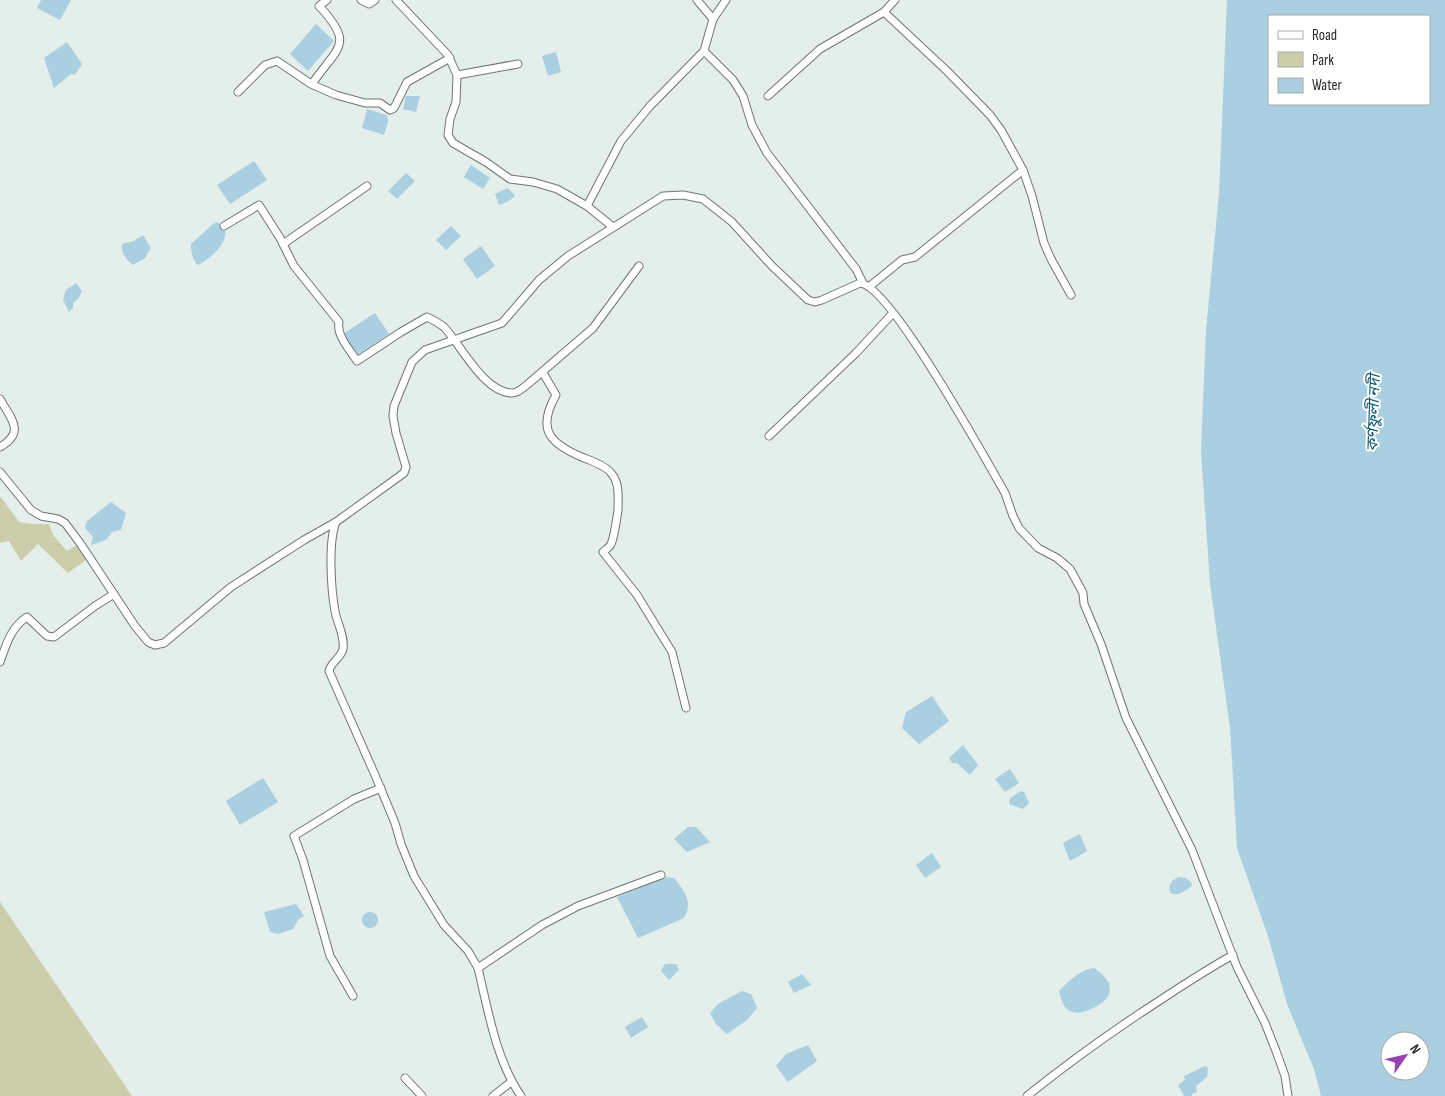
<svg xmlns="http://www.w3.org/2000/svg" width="1445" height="1096" font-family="'Sofia Sans Condensed','Noto Sans Bengali',sans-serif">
<rect width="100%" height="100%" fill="#e4eeea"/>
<g fill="#cbcdab">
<path d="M0,496L19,522L33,524H49L53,535L67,551L80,543L90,557L68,573L38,544L21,561L9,541L0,543Z"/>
<path d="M0,902L132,1096H0Z"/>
</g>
<g fill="#a9cfe1" fill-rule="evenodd">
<path d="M41,0H71L60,20L37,8Z"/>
<path d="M1227,0H1445V1096H1321L1314,1069L1287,1004L1268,936L1237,848L1230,728L1210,584L1201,451L1206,330L1219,194ZM1269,16H1429V104H1269ZM1390,1041H1420V1071H1390Z"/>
<path d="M316,24L334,41L308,71L290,54Z"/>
<path d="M67,42L82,64L75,75L71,74L54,88L44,58Z"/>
<path d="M556,52L561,72L548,76L542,56Z"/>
<path d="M406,96H420L416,112L403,109Z"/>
<path d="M367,109L387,115L388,122L384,135L362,128Z"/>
<path d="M254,161L267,180L230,204L217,185Z"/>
<path d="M471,165L490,178L483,189L464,177Z"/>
<path d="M406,173L415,181L397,199L388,191Z"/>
<path d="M508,188L515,196L509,201L499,205L495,194Z"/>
<path d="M217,222C239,234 211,259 198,265C192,260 191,250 191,244L213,224Z"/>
<path d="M451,226L461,236L446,250L436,240Z"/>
<path d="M143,235L151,248L145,258L133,265C126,259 121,254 122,244L134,241Z"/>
<path d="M481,246L495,266L477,279L463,259Z"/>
<path d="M76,283L82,291L78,299L73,303V308L69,312L63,300L66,290Z"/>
<path d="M375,313L389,334L357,355L343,334Z"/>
<path d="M111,502L126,513L121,530L112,532L106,540L91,545L93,537L85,528L87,521Z"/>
<path d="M932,696L949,721L919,744L902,728L906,712Z"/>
<path d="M963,745L978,765L970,775L957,763H952L949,758Z"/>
<path d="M1010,769L1019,783L1005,792L995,779Z"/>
<path d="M263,778L278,802L240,825L226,801Z"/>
<path d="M1021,791L1024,792L1029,803L1023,809L1009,804L1010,798Z"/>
<path d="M688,827H696L710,842L687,852L674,839Z"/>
<path d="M1080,834L1087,851L1070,861L1063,843Z"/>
<path d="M932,853L941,867L925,878L916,865Z"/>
<path d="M665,877L674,878C684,891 694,902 684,918L638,938L617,897Z"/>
<path d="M1179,877C1185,877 1192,880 1192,886C1185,891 1178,897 1170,893C1168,885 1171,880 1179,877Z"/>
<path d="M296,904L304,916L298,920L293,929L278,934L270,932L264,912Z"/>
<circle cx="370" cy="920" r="8"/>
<path d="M665,964H676L679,970L669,980L661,971Z"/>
<path d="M1094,968C1115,982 1116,997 1093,1008C1086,1011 1078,1015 1070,1011C1063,1008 1061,998 1059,991C1068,982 1081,969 1094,968Z"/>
<path d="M802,974L811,985L794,993L788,982Z"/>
<path d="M742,991L751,994L757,1008L747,1020L727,1034L716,1024L710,1013L718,1004Z"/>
<path d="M642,1017L648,1027L631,1038L625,1027Z"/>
<path d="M808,1045L817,1061L788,1082L776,1066L786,1054Z"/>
<path d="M1205,1066L1208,1068L1207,1077L1196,1086L1197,1092L1192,1094V1096H1184L1178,1085L1185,1080L1184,1076Z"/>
</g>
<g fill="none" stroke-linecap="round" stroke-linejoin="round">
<g stroke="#6c7672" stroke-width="9">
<g id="street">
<path d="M361,0L369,4L375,0"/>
<path d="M396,0L448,55L457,75L456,102L450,119L448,135L453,143L486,162L510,179L533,182L557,189L587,206L613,227"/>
<path d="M697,0L713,19"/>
<path d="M884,12L947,71L990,115L1001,130L1023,170L1032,196L1044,243L1051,259L1071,295"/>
<path d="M704,51L733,80L743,96L752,125L767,153L856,269L863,283"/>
<path d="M457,75L518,64"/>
<path d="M312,84C337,47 356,45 319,6L327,0"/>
<path d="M238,92L265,65L277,61L311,84L336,95L365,103H380L390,110L394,108L407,82L450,58"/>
<path d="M768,96L820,49L884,12L895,0"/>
<path d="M587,206L621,141L650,106L704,51L713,19L726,0"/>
<path d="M224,226L259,205L280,238L294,266L339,322C336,335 350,350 357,361L401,332L427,317C433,320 439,323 444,327C461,345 484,393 512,393C518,393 524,387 528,384L593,328L639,266"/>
<path d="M283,244L367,186"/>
<path d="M870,286L902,260L915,257L1023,170"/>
<path d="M543,373L556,395C536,430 550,444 584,458C592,461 606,466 611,473C620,483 618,497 618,510C617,517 614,538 611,544C610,547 605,550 603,552L637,595L672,652L686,708"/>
<path d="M0,399C11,419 26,432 0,447"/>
<path d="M769,436L856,353L893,313"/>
<path d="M0,472L31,510L41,516L58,519L65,523L80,543L135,626L148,642L155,645L164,643L231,587L304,540L336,522L404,473L406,467L396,433L393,416L394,406L412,362L425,350L502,323L539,280L568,256L663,196L683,195L703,199L732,222L772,266L808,300L815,302L822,300L860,283C890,285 986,460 1005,493L1013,516L1019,528L1038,548L1057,558L1070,569L1083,593L1084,604L1101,644L1126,718L1192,850L1237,967L1265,1023L1276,1051L1285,1076L1288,1096"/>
<path d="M336,522C328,542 331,589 335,611C337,623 345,636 343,649C341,658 331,662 329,671L375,775L395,823L401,844L414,876L444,925L468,951L478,968"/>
<path d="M0,662C6,645 11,627 27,617L47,636L54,637L95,606L114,594"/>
<path d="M353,996L330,956L303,860L294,836L354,799L381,788"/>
<path d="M405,1078L422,1096"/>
<path d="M493,1096L511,1082"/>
<path d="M521,1096C496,1060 488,1010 478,968L542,925L578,906L661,875"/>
<path d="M1027,1096C1063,1067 1100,1040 1139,1014C1170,994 1200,973 1233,955"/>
</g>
</g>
<use href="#street" stroke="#fff" stroke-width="7"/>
</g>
<g text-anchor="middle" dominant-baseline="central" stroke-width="4" stroke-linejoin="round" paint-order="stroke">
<g font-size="16" font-style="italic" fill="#135a73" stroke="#fff">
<text transform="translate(1374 413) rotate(-88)">কর্ণফুলী নদী</text>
</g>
</g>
<rect x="1268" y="15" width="162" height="90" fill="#ffffff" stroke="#a9aaaa"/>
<rect x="1278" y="31" width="25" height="8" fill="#ffffff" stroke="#a9aaaa"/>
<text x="1312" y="40" font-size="15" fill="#282b2a">Road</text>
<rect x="1278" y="52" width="25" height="15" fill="#cbcdab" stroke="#a9aaaa"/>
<text x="1312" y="65" font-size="15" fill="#282b2a">Park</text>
<rect x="1278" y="78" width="25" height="15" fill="#a9cfe1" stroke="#a9aaaa"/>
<text x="1312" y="90" font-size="15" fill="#282b2a">Water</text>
<g transform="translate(1405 1056) rotate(56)"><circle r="24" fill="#ffffff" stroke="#a9aaaa"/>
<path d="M0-4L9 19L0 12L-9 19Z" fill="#9644b2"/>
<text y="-8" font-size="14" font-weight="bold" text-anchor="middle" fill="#282b2a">N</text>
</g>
</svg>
